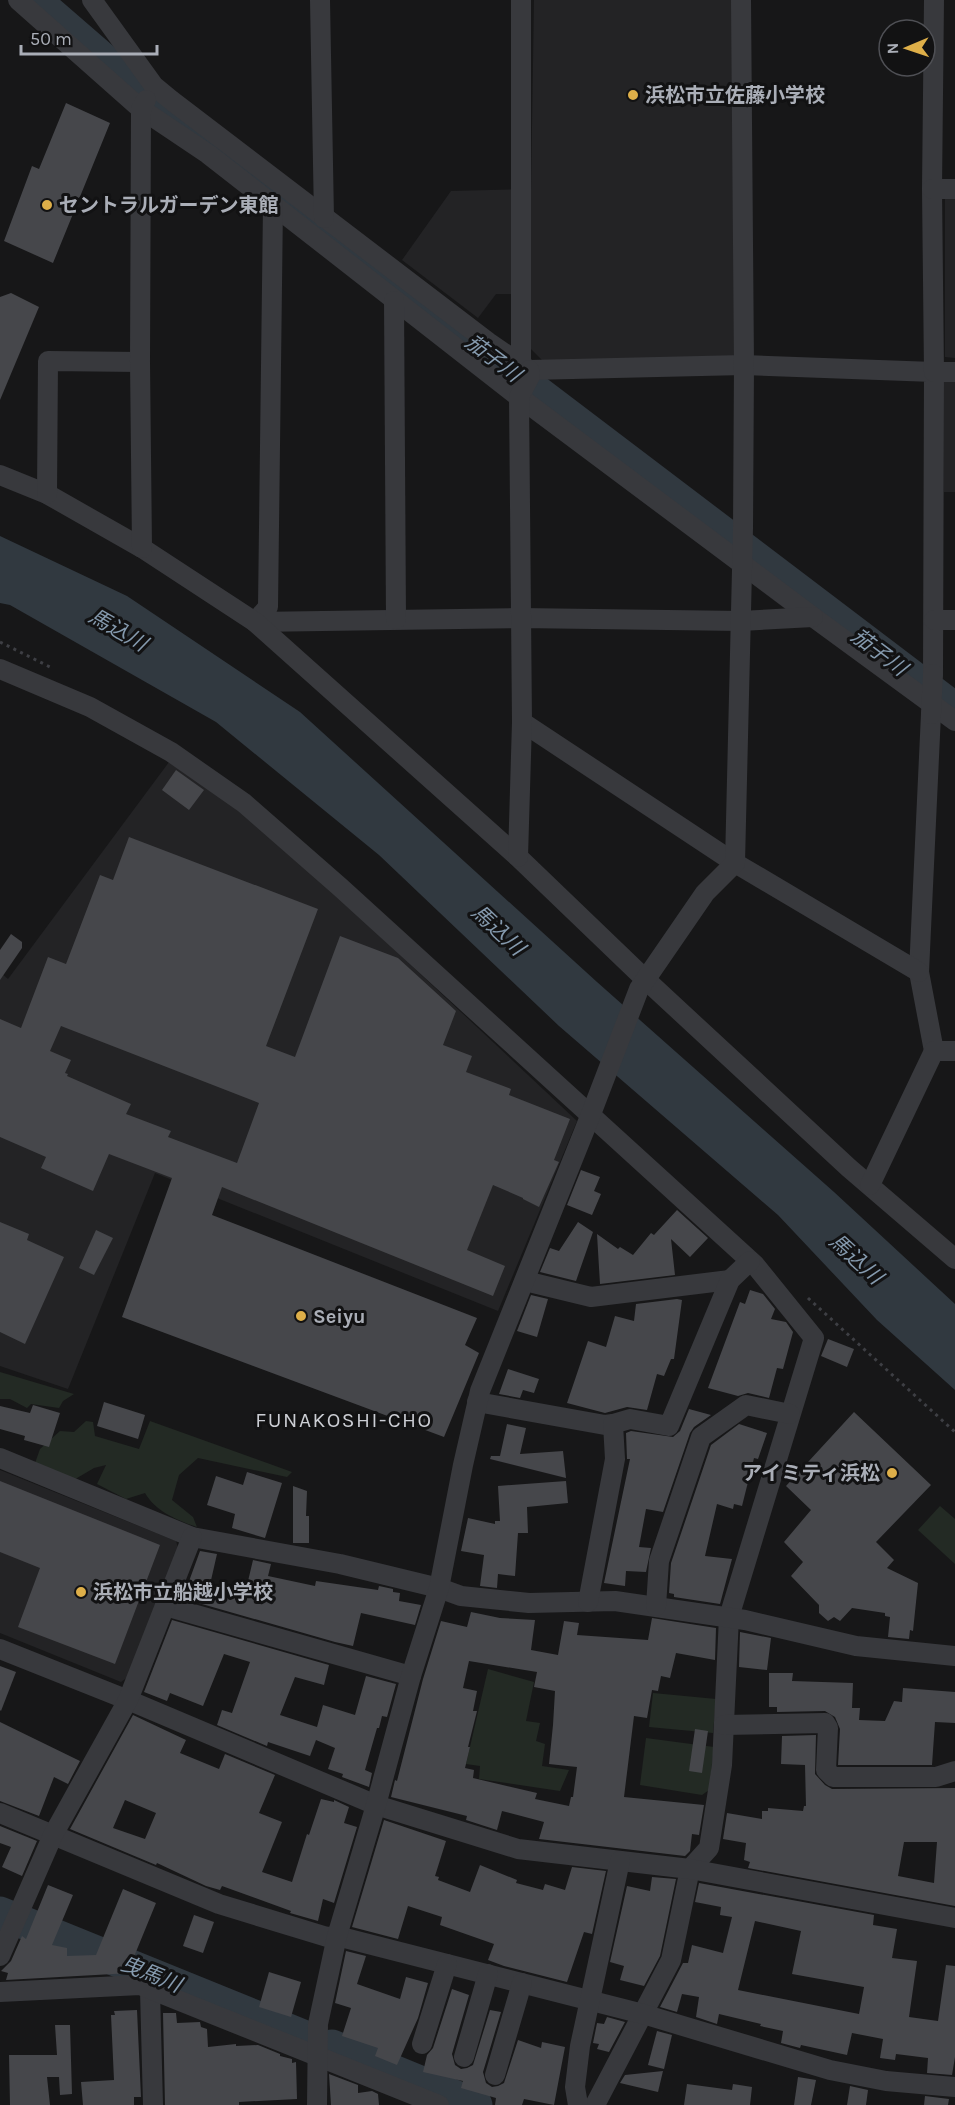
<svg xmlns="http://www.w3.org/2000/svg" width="955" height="2105" font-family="Karla,'Noto Sans JP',sans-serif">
<rect width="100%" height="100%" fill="#171718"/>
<g fill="#232325">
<path d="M534,0H733L737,361L542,360L528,346L529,294H496L478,318L402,260L451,191L531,189Z"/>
<path d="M945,199H955V358L945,357Z"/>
<path d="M944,380L955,381V492H944Z"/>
<path d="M172,758L249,813L577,1121L498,1311L155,1173L68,1389L0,1366V972L8,979Z"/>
<path d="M0,1470L176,1541L179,1551L129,1676L121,1682L0,1633Z"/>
</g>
<g fill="#232a24">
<path d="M0,1372L74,1394L63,1401L59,1408L31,1404L27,1408L10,1399H0Z"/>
<path d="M86,1421L93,1422L95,1436L139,1449L150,1421L292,1472L287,1477L198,1458L179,1475L172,1500L193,1517L197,1527C177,1520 156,1512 145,1493L126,1499L97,1484L106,1465L94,1468L72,1481L34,1466L40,1449L60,1431L74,1432Z"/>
<path d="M940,1506L955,1519V1564L918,1530Z"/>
<path d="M488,1669L534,1682L526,1721L540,1723L536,1741L545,1744L542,1766L569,1770L560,1791L479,1779L480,1766L466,1764Z"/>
<path d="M653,1693L716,1699L713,1733L649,1727Z"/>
<path d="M646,1738L714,1747L709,1790L702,1795L640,1785Z"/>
</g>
<path fill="#313940" d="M0,536L127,596L300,712L597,982L834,1192L955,1304V1390L877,1320L778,1215L559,1026L379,855L216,722L10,605L0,603Z"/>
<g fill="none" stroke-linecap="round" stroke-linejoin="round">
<g stroke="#313940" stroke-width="33">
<path d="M35,0L133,85L955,709"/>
<path d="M0,1913L303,2036"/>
<path d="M332,2046L476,2105"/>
</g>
</g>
<g fill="#46474b" fill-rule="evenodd">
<path d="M66,103L110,123L53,263L4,241L32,166L39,169Z"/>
<path d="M11,293L39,307L0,400V297Z"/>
<path d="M176,770L204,790L189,810L162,790Z"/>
<path d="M129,837L318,909L266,1046L295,1057L340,936L398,958L456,1011L443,1045L472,1056L466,1072L511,1089L509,1095L570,1119L554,1160L559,1162L539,1207L523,1199V1198L493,1185L467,1250L505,1266L493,1296L222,1187L212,1215L477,1318L465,1345L479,1353L444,1437L122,1317L172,1178L109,1154L93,1191L41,1168L46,1157L0,1137V1019L21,1028L48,957L66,964L100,875L113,880ZM61,1026L259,1103L237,1163L168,1137L171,1131L126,1114L131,1104L67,1076L68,1074L65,1073L71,1060L50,1051Z"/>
<path d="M11,934L22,942V948L0,980V950Z"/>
<path d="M581,1170L600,1177L594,1191L601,1194L592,1215L567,1205Z"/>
<path d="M677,1210L708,1238L690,1257L671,1239L675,1275L600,1284L597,1234L618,1249L620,1247L633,1255L651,1233L654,1235Z"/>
<path d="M0,1222L29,1234L27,1240L64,1257L25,1344L0,1332Z"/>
<path d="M578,1222L593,1232L576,1281L540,1272L550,1248L559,1251Z"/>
<path d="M96,1230L113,1238L94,1275L79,1268Z"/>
<path d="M750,1290L763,1294L775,1309L771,1319L786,1322L793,1332L783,1369L777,1368L769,1398L748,1393L738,1396L708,1388L740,1302L745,1304Z"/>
<path d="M531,1295L548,1299L537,1337L517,1331Z"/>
<path d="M677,1299L682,1300L674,1359H671L664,1376L657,1374L647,1410L627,1407L605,1413L567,1403L588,1341L606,1347L615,1316L634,1321L636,1304Z"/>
<path d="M828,1339L854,1349L847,1367L821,1356Z"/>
<path d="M508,1369L539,1379L534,1393L523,1390L520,1398L499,1394Z"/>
<path d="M104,1402L145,1415L138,1439L97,1426Z"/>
<path d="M33,1405L60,1413L49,1447L24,1440L25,1436L0,1429V1406L30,1413Z"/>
<path d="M689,1409L711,1415L694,1427L690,1433L663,1512L646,1509L639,1547L651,1548L646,1572L626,1571L625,1586L604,1583L630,1459H627L626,1433L631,1431L673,1437L680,1431Z"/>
<path d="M854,1412L931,1485L876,1542L894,1560L887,1568L918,1583L913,1631L910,1630L909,1639L888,1637L890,1617L885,1616V1613L852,1608L840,1621L834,1617L828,1621L819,1613V1605L791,1576L803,1562L784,1542L811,1510L786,1486Z"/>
<path d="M507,1424L526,1428L520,1454L563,1451L566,1478L490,1459L491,1456H500Z"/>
<path d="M739,1424L767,1433L758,1459L754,1458L742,1506L734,1504L733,1509L717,1504L705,1556L732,1559L720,1604L674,1597V1594L669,1593L671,1563L711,1445Z"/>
<path d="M247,1472L282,1483L265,1538L232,1528L235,1514L207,1505L216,1476L243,1485Z"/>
<path d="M0,1481L160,1545L115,1664L18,1627L40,1568L0,1552Z"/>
<path d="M566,1481L568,1503L527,1507L528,1533H518L515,1576L498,1574L497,1588L480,1586L484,1555L461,1551L468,1518L495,1524V1521H500L498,1486Z"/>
<path d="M293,1486L307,1491L306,1516H309V1543H293Z"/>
<path d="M200,1551L217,1554L209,1589L244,1598L253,1560L271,1564L268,1576L315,1586L316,1581L378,1590L379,1586L393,1589V1592L400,1593L399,1601L421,1605L415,1625L361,1613L353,1646L335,1642L181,1598L186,1584H188Z"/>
<path d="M471,1612L500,1618L535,1620L531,1650L558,1655L564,1621L579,1623L577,1635L648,1640L652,1618L716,1628L715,1660L676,1653L670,1678L661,1676L658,1691L652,1690L647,1718L634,1716L624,1797L704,1805L699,1835L692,1834L690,1851L685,1856L539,1839L544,1822L502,1811L497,1830L466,1820L467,1816L391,1797L395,1780L397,1781L423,1679L441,1621L467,1627ZM469,1661L537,1672L534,1687L555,1691L553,1725L549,1764L577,1767L573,1797H571L569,1806L535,1799L537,1793L473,1778L474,1770L465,1768L470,1747H468L477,1711H473L477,1691L463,1688Z"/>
<path d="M172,1620L329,1665L324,1685L295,1677L280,1715L317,1727L323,1705L355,1715L366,1676L396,1684L387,1717L382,1716L379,1728H377L365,1770L372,1773L369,1787L342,1777L343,1774L328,1769L335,1748L316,1740L310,1756L268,1742L267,1746L217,1725L222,1710L232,1713L250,1662L224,1654L203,1706L170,1693L167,1701L144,1692Z"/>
<path d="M740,1632L771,1638L767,1670L739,1667Z"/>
<path d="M0,1666L16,1672L1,1711L0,1710Z"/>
<path d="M769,1673H793L792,1681L853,1683L852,1708H860L859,1720L885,1721L894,1701L902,1702L903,1688L955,1692V1723L935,1722L932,1765H838L840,1729L835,1717L825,1711L777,1712V1707H769Z"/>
<path d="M133,1715L186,1740L180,1753L219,1769L225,1754L275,1775L259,1813L282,1822L262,1872L292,1882L307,1834L309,1835L321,1799L334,1802V1800L349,1807L344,1823L357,1827L334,1903L323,1899L318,1921L290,1913L291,1911L222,1886L220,1890L206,1886L157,1863L156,1865L70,1829ZM125,1800L156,1813L145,1839L113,1828Z"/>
<path d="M0,1722L80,1761L68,1784L54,1777L39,1816L0,1801Z"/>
<path d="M695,1729L708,1731L702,1773L689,1771Z"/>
<path d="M816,1735L815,1774L825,1785L832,1789L955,1788V1906L748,1868L750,1862L744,1860L746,1843L723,1839L727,1813L762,1819V1811H768V1808L803,1811L804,1806H806L805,1765L781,1764L782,1736ZM904,1842H937L934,1883L898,1876Z"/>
<path d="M384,1820L446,1841L435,1876L439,1877L438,1880L470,1892L480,1865L517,1880L516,1883L543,1890L545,1884L565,1890L572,1867L606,1871L592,1934L584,1932L567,1982L504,1966L488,1960L494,1944L440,1925L442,1917L408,1906L398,1939L352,1927Z"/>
<path d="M0,1826L37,1841L22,1876L2,1867L11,1847L0,1843Z"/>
<path d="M652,1877L676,1879L660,1956L644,1986L620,1980L624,1966L610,1962L627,1886L650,1891Z"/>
<path d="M699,1883L874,1915L873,1925L897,1929L892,1958L917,1961L909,2017L938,2021L946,1965L955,1966V2057L952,2075L927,2073L928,2058L896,2054L895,2060L880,2058L883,2039L852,2033L847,2055L801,2045L800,2048L781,2043L783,2031L760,2026L761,2024L719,2014L717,2024L696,2017L699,1997L682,1994L677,2012L660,2007L683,1963H688L692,1945L723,1953L732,1917L720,1915L721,1907L695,1902ZM755,1921L801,1931L792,1974L864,1987L859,2014L738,1990Z"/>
<path d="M48,1885L73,1895L52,1945L67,1948V1956L96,1955L123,1889L156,1903L131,1964V1973L6,1980L8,1973L1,1971L11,1961L22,1936L26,1939Z"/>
<path d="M194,1915L214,1922L203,1953L183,1946Z"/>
<path d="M346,1951L366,1956L357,1984L400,1999L406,1977L428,1983L418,2018L397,2065L375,2056L378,2048L342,2036L351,2008L335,2003Z"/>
<path d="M269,1972L301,1982L291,2017L259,2007Z"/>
<path d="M452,1989L469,1995L452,2054L455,2065L461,2069L467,2068L473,2065L490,2010L501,2012L483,2072L486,2083L492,2087L498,2086L504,2083L518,2040L541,2048L542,2042L565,2047L554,2105L524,2099L522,2105H495L496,2098L461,2088L463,2081L423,2072L427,2055L433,2048Z"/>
<path d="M137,2010L141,2097H134V2105H83L81,2082L114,2080L111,2015H115L114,2011Z"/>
<path d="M163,2013H176L177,2023L200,2022L201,2027L207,2029L208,2047L236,2044V2046L258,2045L280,2054V2056L292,2059V2063L296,2062L297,2099L239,2102V2105H165Z"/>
<path d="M607,2017L625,2022L609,2052L597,2049L599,2044L593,2043L597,2023L604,2024Z"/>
<path d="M55,2025H70L72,2094L60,2095L59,2077H47L50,2105H10L9,2055H57Z"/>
<path d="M657,2031L672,2035L664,2069L648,2065Z"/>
<path d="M663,2071L658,2092L620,2083L625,2075Z"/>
<path d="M329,2074L358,2085V2093L372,2091L378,2094L379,2105H331Z"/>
<path d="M798,2077L816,2080L811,2105H794Z"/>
<path d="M687,2084L732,2090L733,2084L752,2087L750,2105H684Z"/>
<path d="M850,2086L868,2090L866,2105H847Z"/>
<path d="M925,2096L949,2099L948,2105H924Z"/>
</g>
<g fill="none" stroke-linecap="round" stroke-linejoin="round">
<g stroke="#3e3f44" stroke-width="3" stroke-dasharray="3 4.5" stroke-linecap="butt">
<path d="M0,642L52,668"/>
<path d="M808,1298L955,1432"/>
</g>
<g stroke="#38393d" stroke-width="20">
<path d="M18,0L141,109L208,154L519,397L813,617L955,721"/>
<path d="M92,0L154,86L171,100L488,342L529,370L744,365L934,372L933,674"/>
<path d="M320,0L324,218"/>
<path d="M521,0V365"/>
<path d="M934,0L932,189L934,372H955"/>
<path d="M932,189H955"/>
<path d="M273,205L268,607L255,622L520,618L741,621L813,617"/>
<path d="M394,301L396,619"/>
<path d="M0,475L47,494L142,548L255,622L518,857L645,979L849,1168L955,1259"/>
<path d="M47,494L48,361L140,362"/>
<path d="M142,548L140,362L141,109L146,100"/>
<path d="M934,620H955"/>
<path d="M0,669L90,707L171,752L244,803L340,887L755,1265L814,1338L729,1617L722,1765L709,1848L690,1869L671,1960L595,2105"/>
<path d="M931,714L919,972L934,1051"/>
<path d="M522,722L735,863L919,972"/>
<path d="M518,857L522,722L519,397L530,376L529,370"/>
<path d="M870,1185L934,1051H955"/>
<path d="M525,1281L591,1297L730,1280"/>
<path d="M477,1402L605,1425L613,1424"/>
<path d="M0,1458L192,1537L340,1564L439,1588L461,1596L529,1603L615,1601L745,1620L856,1646L955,1656"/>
<path d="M588,1602L615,1459L613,1424L630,1419L669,1426L730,1280L750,1261"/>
<path d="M165,1606L411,1676"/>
<path d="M656,1606L659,1561L701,1437L746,1405L790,1414"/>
<path d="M0,1649L128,1700L376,1805L518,1849L690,1869L955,1918"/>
<path d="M724,1725L825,1723L828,1728L826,1770L833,1777H936L955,1771"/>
<path d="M0,1813L219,1904L327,1937L337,1936L643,2014L830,2070L886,2081L955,2087"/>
<path d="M0,1956L53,1835L128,1700L192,1537"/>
<path d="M150,1990L153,2105"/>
<path d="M0,1992L140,1985L439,2105"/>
<path d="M422,2044L447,1964"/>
<path d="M464,2057L488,1974"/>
<path d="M495,2075L522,1983"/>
<path d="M317,2105L318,2024L337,1936L376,1805L411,1676L439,1588L463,1465L480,1391L591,1114L639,989L705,893L735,863L743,528L744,365L741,0"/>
<path d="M578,2105L575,2087L580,2046L620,1861"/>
</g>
<path stroke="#38393d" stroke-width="20" d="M931,714L933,674"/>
</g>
<g fill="#deaf49" stroke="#121213" stroke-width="2">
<circle cx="633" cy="95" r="6"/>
<circle cx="47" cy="205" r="6"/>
<circle cx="301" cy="1316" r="6"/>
<circle cx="892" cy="1473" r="6"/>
<circle cx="81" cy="1592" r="6"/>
</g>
<g text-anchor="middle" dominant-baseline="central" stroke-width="6" stroke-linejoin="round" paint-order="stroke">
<g font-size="20" font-weight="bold" fill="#aaaeb7" stroke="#121213" text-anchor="start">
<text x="645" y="95">浜松市立佐藤小学校</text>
<text x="59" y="205">セントラルガーデン東館</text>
<text x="313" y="1316">Seiyu</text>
<text x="880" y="1473" text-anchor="end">アイミティ浜松</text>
<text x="93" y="1592">浜松市立船越小学校</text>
</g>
<g font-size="21" font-style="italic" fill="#859aae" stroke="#121213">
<text transform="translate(493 358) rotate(37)">茄子川</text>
<text transform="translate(118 630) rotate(30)">馬込川</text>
<text transform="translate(879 652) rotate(37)">茄子川</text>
<text transform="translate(498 930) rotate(43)">馬込川</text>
<text transform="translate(856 1259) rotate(42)">馬込川</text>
<text transform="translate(151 1974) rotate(22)">曳馬川</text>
</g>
<g font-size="21" letter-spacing="1.5" fill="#cbcdd3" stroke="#121213">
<text x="344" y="1420">FUNAKOSHI-CHO</text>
</g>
</g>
<g transform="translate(907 48) rotate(268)"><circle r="28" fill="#121213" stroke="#4f5055" stroke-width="1.5"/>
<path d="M0-4.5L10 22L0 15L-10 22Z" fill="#deaf49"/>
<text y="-9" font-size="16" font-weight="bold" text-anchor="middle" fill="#aaaeb7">N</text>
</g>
<path d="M21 45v9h136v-9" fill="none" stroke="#aaaeb7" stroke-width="3"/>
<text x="30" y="45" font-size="18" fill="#aaaeb7" stroke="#121213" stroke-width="4.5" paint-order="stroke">50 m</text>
</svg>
